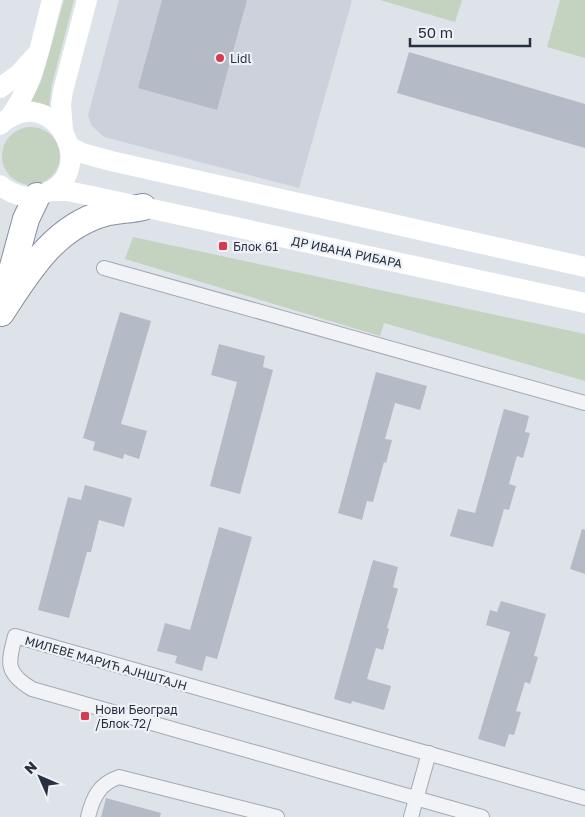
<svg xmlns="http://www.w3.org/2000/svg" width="585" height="817" font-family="'Golos Text',sans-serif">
<rect width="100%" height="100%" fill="#dee2e9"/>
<path fill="#ccd1db" d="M119,0H352L299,188L104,137L92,126L88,115Z"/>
<g fill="#c4d3bf">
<path d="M64,0H74L52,84L49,106L30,101L41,82Z"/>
<path d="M380,0H462L455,22Z"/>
<path d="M560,0H585V58L547,47Z"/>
<circle cx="31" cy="156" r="29"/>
<path d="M133,237L585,334V381L384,323L380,336L125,259Z"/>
</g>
<g fill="#b5bbc6">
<path d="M162,0H247L217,110L138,88Z"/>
<path d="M409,52L585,104V148L397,93Z"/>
<path d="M120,312L151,321L121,424L147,431L139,459L124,454L123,459L93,450L95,442L83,438Z"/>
<path d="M219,344L265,356L263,367L273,370L240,494L210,486L237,382L211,375Z"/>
<path d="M376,372L427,386L420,410L395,403L385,439L392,440L386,463L384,462L373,502L367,501L362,520L338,513Z"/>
<path d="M504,409L529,416L525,432L530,433L523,458L517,456L509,484L516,486L509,510L504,509L493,547L450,536L458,509L475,513Z"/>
<path d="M85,485L132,498L124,527L99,520L91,552H87L69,618L38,610L68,497L81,500Z"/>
<path d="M219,527L252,537L217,659L206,656L202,671L175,663L177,656L157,651L165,623L190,630Z"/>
<path d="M582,529L585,530V574L570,569Z"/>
<path d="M373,560L398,567L393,587L398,589L387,628L389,629L383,650L376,648L367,679L391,686L384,710L352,701L351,704L334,699Z"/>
<path d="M501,601L546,614L534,656L538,657L530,684L525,682L516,711L521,712L514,735L509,734L505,747L478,739L510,632L486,625L490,610L497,612Z"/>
<path d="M106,798L161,813L160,817H101Z"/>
</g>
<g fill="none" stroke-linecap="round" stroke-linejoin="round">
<g stroke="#a3a9b3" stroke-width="16">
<g id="street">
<path d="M104,268L585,403"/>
<path d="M88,817C93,797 99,784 119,777L277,817"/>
<path d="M411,817L429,753"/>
<path d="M482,817L32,689C5,673 8,663 15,636L585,798"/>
</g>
</g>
<g stroke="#858fa0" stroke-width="28">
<g id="highway">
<path d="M6,292L26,219L37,196"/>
<path d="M1,313C28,272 54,227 105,213C117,210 130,210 143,207"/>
</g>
</g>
<use href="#street" stroke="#f1f3f7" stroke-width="14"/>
<g stroke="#fff" stroke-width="20">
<path d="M0,88L19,74L34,57"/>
<path d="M9,118C35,84 41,40 52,0"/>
<path d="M0,125C53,76 106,178 39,195C25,199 10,194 0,185"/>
<path d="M63,130L61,104L63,91L87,0"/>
<path d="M70,147L82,153L111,161L585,267"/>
<path d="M49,191H67L92,196L585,303"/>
</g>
<use href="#highway" stroke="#fff" stroke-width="26"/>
</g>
<g fill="#d73b50" stroke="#eef1f6" stroke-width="2">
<circle cx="220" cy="58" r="5"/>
<rect x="218" y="241" width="10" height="10" rx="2.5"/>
<rect x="80" y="711" width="10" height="10" rx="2.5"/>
</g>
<g text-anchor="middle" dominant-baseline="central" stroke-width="4.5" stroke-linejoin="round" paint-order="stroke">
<g font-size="12" fill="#263041" stroke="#eef1f6" text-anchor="start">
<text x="230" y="58">Lidl</text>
<text x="233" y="246">Блок 61</text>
<text x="95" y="709">Нови Београд<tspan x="95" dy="14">/Блок 72/</tspan></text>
</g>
<g font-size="12" fill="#263041" stroke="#eef1f6">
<text transform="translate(347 252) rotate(12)">ДР ИВАНА РИБАРА</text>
<text transform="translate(106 663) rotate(16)">МИЛЕВЕ МАРИЋ АЈНШТАЈН</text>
</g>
</g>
<g transform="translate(40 777) rotate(315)" stroke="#eef1f6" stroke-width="4" paint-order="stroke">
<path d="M0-4L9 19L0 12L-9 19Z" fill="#263041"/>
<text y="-8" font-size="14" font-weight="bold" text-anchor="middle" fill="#263041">N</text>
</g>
<path d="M410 38v8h120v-8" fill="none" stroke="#263041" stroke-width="2.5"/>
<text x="418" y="38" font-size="15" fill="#263041" stroke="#eef1f6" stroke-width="4" paint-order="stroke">50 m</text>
</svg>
